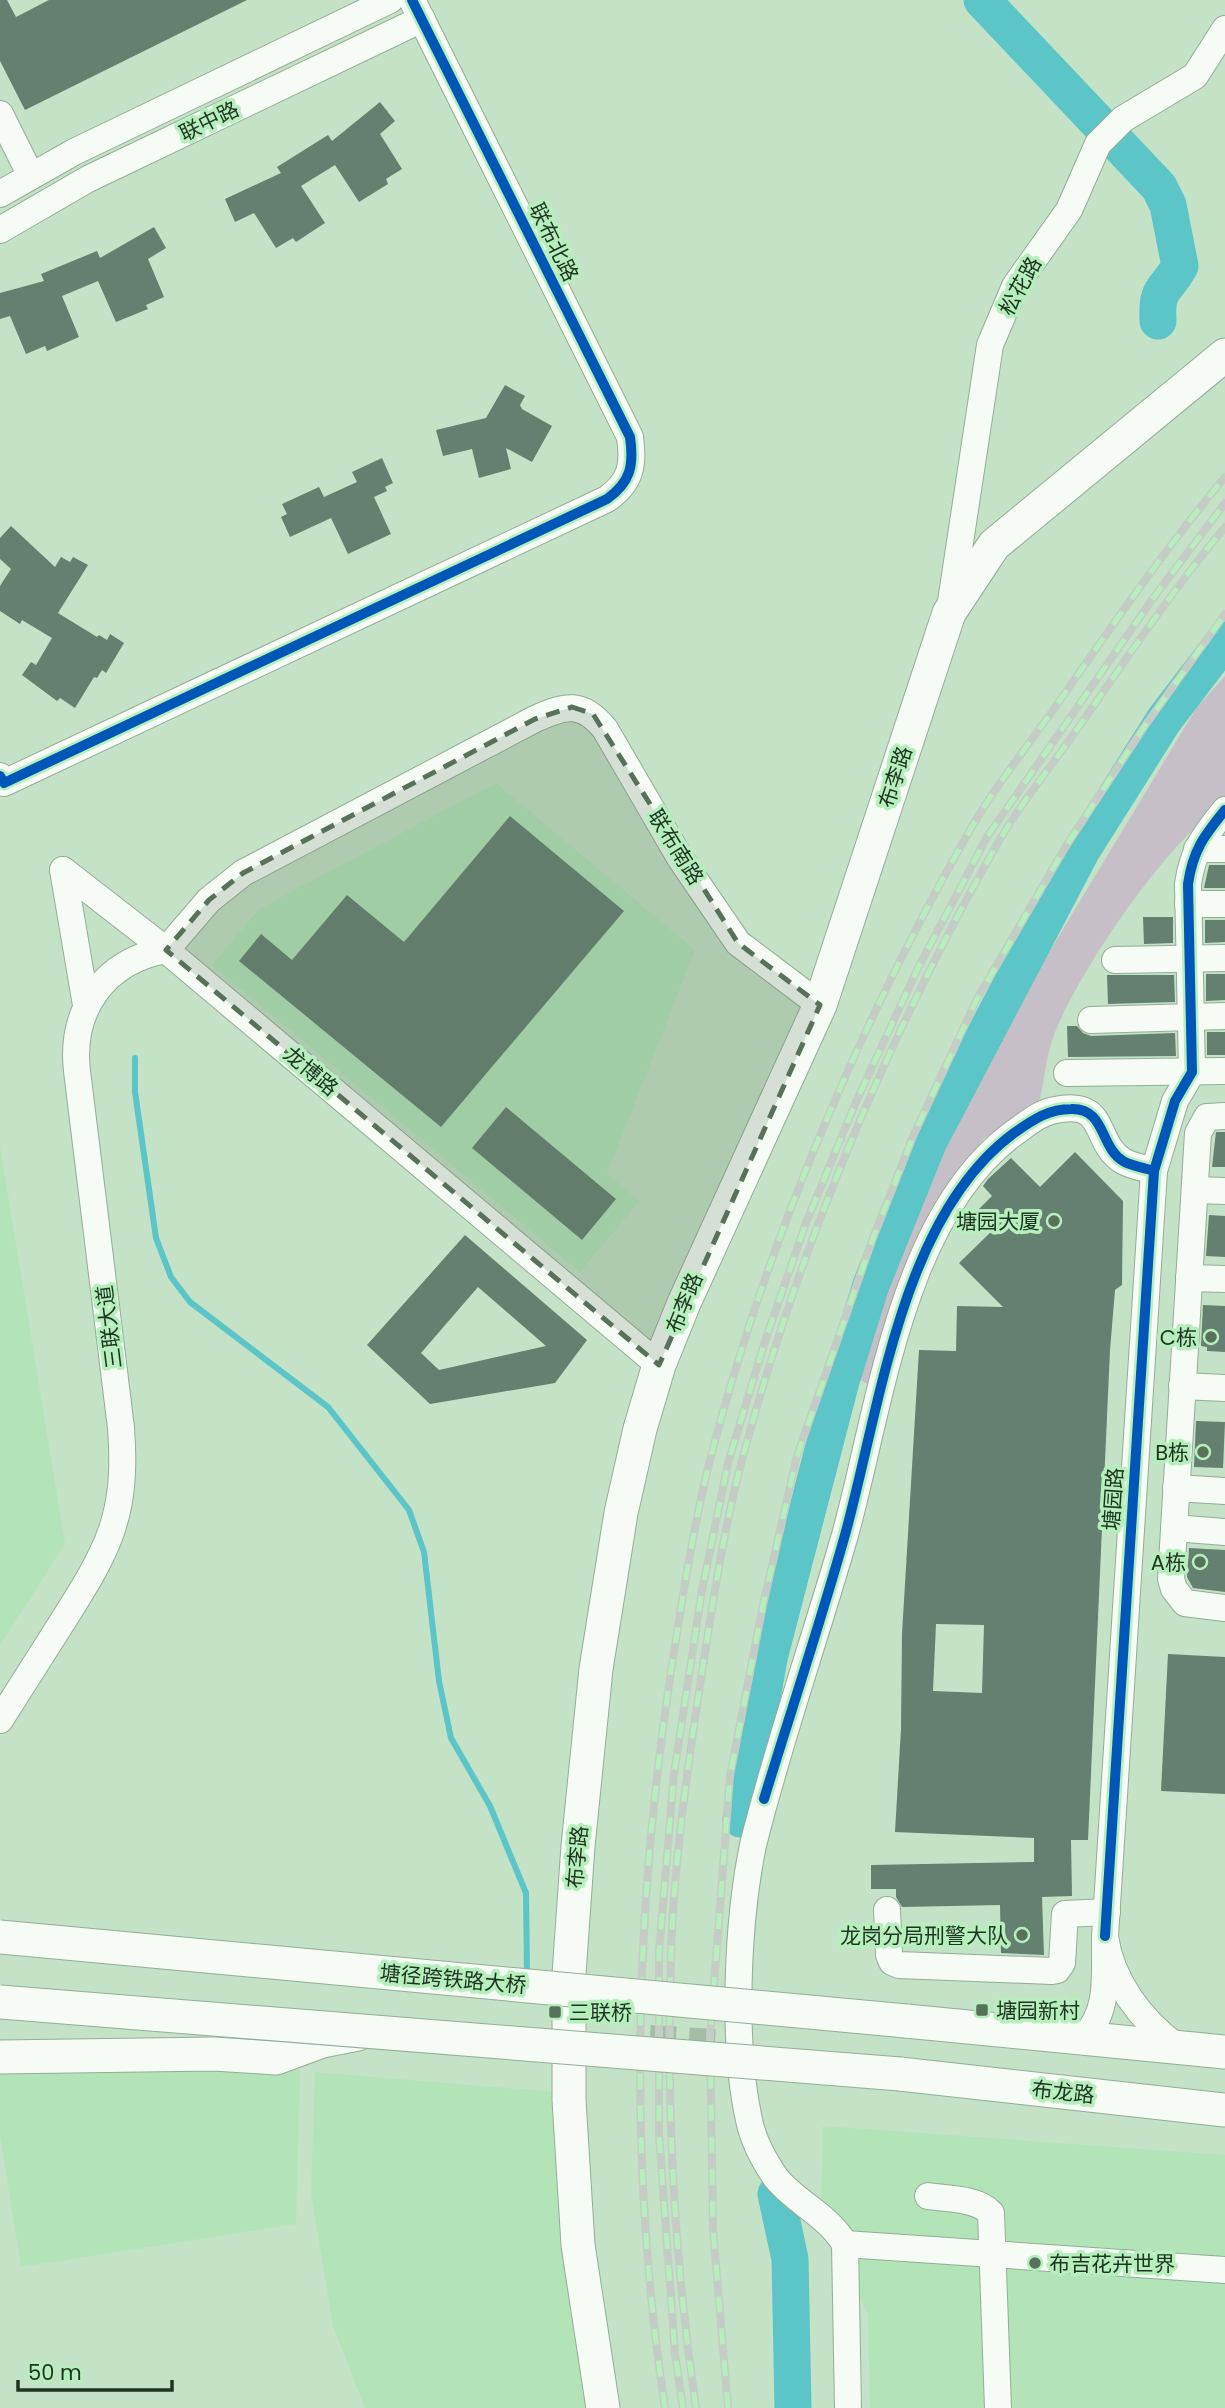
<svg xmlns="http://www.w3.org/2000/svg" width="1225" height="2408" font-family="Poppins,'Noto Sans SC',sans-serif">
<rect width="100%" height="100%" fill="#c3e2c6"/>
<g fill="#b3e4b8">
<path d="M496,783L695,950L607,1174L640,1201L580,1272L212,965L259,909Z"/>
<path d="M0,1146L65,1544L0,1645Z"/>
<path d="M125,2064L300,2070L296,2224L21,2267L0,2135V2073Z"/>
<path d="M315,2072L556,2092L587,2408H365L333,2326L311,2194Z"/>
<path d="M823,2126L1225,2155V2408H870L868,2314L821,2211Z"/>
</g>
<path fill="#c7bfc8" d="M1225,676V804C1170,836 1077,974 1054,1035C1046,1056 1044,1082 1039,1104L983,1139L936,1212L869,1385L852,1375L932,1174L1016,1007L1197,707Z"/>
<g fill="none" stroke-linecap="round" stroke-linejoin="round">
<path stroke="#5bc5c8" stroke-width="6" d="M135,1058V1092L156,1238L171,1277L190,1302L328,1407L409,1510L424,1552L439,1681L451,1738L490,1806L526,1893L527,1974"/>
<g stroke="#5bc5c8" stroke-width="37">
<path d="M982,0L1159,187L1168,205L1180,266C1166,292 1156,286 1158,321"/>
<path d="M741,1819L769,1658L841,1381L871,1285L928,1143L1082,850L1164,720L1225,640"/>
<path d="M776,2194L790,2259L793,2408"/>
</g>
</g>
<g fill="#648070" fill-rule="evenodd">
<path d="M0,0H7L16,17L49,0H247L25,110L0,61Z"/>
<path d="M380,102L395,121L380,134L402,169L386,179L388,184L359,202L335,165L301,186L325,223L296,242L293,238L276,248L254,213L235,222L225,199L281,173L277,167L328,135L332,141Z"/>
<path d="M154,227L166,248L148,259L164,297L146,305L148,309L116,322L98,281L62,296L79,337L47,351L45,346L26,354L10,316L0,319V293L44,281L41,274L97,251L100,258Z"/>
<path d="M505,385L525,396L520,405L522,409L552,426L532,462L506,448L511,469L479,478L472,449L443,456L436,430L486,418Z"/>
<path d="M382,458L393,483L385,487L387,491L374,497L391,534L348,554L331,518L290,537L281,517L287,514L282,504L319,487L324,497L357,482L352,472Z"/>
<path d="M11,526L55,567L61,557L70,562L73,557L88,565L58,613L97,637L99,635L107,640L110,634L124,643L106,673L102,670L97,678L94,677L75,708L60,698L57,701L22,675L31,662L36,665L52,638L22,620L20,624L0,611V586L11,569L0,559V538Z"/>
<path d="M510,816L624,911L441,1127L239,961L261,934L292,960L347,895L404,942Z"/>
<path d="M1209,865H1225V888H1204Z"/>
<path d="M1143,917H1173V943L1144,944Z"/>
<path d="M1205,920H1225V942L1205,943Z"/>
<path d="M1206,974H1225V1000L1206,1001Z"/>
<path d="M1107,975H1174L1175,1002L1108,1004Z"/>
<path d="M1067,1026H1077L1083,1033L1091,1036L1175,1033L1176,1056L1068,1057Z"/>
<rect x="1207" y="1032" width="18" height="23"/>
<path d="M506,1107L616,1199L582,1240L472,1148Z"/>
<path d="M1216,1132H1225V1167H1212Z"/>
<path d="M1075,1152L1123,1201L1122,1285L1115,1290L1110,1350L1088,1840H1071L1072,1896L1042,1897L1044,1955L1001,1953L1000,1905L902,1907L896,1897V1889H871V1865L1034,1862V1838L895,1832L901,1729L902,1634L919,1350L956,1351L957,1306L1003,1307L959,1263L993,1230L976,1212L992,1196L983,1186L988,1179L1011,1158L1040,1187ZM936,1624L984,1625L982,1693L933,1691Z"/>
<path d="M1209,1215L1225,1216V1257L1206,1256Z"/>
<path d="M465,1235L587,1340L555,1383L430,1404L367,1345ZM478,1287L546,1346L439,1370L421,1353Z"/>
<path d="M1203,1305L1225,1306V1352L1207,1351V1347L1201,1346Z"/>
<path d="M1196,1421L1225,1422L1223,1468L1194,1467Z"/>
<path d="M1189,1548L1225,1550V1592L1193,1588L1187,1577Z"/>
<path d="M1168,1654L1225,1657V1794L1161,1791Z"/>
</g>
<g fill="none" stroke-linecap="round" stroke-linejoin="round">
<path stroke="#a2bfa5" stroke-width="26" stroke-dasharray="26 13" stroke-linecap="butt" d="M650,2038L716,2042"/>
<g stroke="#94ad97" stroke-width="28">
<g id="minor">
<path d="M0,114L31,176"/>
<path d="M0,194L74,152L390,0"/>
<path d="M0,230L88,179L422,19"/>
<path d="M950,608L990,345L1015,286L1069,210L1098,144L1123,119L1195,76L1225,29"/>
<path d="M0,776L4,783L607,499C631,482 634,465 630,437L412,0"/>
<path d="M1197,849H1225"/>
<path d="M63,870L166,950L659,1365"/>
<path d="M63,870L86,1005"/>
<path d="M1188,904H1225"/>
<path d="M166,950L209,900L243,873L535,719C566,705 582,701 605,729L680,858L738,943L820,1005"/>
<path d="M1115,960L1225,958"/>
<path d="M1091,1020L1225,1016"/>
<path d="M1067,1073L1225,1071"/>
<path d="M1225,1116L1207,1117L1198,1133L1171,1579L1174,1589L1185,1603L1225,1608"/>
<path d="M1195,1190L1225,1191"/>
<path d="M1189,1278L1225,1279"/>
<path d="M1182,1386L1225,1388"/>
<path d="M1176,1488L1225,1491"/>
<path d="M1174,1528L1225,1532"/>
<path d="M0,1720C20,1688 41,1656 61,1624C107,1551 128,1518 121,1428L77,1071C70,1009 105,961 166,950"/>
<path d="M887,1910L889,1955L892,1962L899,1965L1052,1971L1057,1970L1062,1963L1065,1914L1107,1912"/>
<path d="M1105,1936L1154,1171L1175,1101L1192,1072L1188,884C1193,850 1204,836 1225,810"/>
<path d="M1083,2038C1111,2011 1104,1972 1105,1936C1111,1981 1141,2020 1177,2047"/>
<path d="M928,2196C947,2199 977,2198 991,2213L998,2408"/>
<path d="M845,2244L1225,2270"/>
<path d="M848,2408L845,2244C828,2215 796,2203 776,2178C765,2162 753,2140 749,2120C732,2043 737,1923 753,1845C779,1741 815,1639 845,1535C880,1409 901,1216 1014,1133C1027,1124 1039,1113 1055,1110C1109,1099 1092,1142 1123,1161C1131,1166 1145,1168 1154,1171"/>
</g>
</g>
<g stroke="#94ad97" stroke-width="35">
<g id="major">
<path d="M906,2021L1225,2052"/>
<path d="M0,2057L214,2054L276,2058L322,2041L358,2034"/>
<path d="M900,2074L1225,2110"/>
<path d="M603,2408L578,2245L569,2100V1974L578,1846L596,1669L621,1513L640,1429L659,1365L684,1303L820,1005L949,613L994,545L1225,355"/>
</g>
</g>
<use href="#minor" stroke="#f6fbf6" stroke-width="26"/>
<use href="#major" stroke="#f6fbf6" stroke-width="33"/>
<g stroke="#c4cdc5" stroke-width="8">
<g id="rail">
<path d="M665,2408C628,2163 634,1915 671,1671C682,1600 693,1527 711,1456C765,1247 861,1020 969,832C994,787 1028,746 1058,703C1112,626 1164,550 1225,477"/>
<path d="M683,2408L675,2354L659,2134V1951L674,1774L702,1590L728,1463L766,1338L806,1223L855,1104L918,968L987,837L1154,597L1225,503"/>
<path d="M696,2408C674,2259 666,2105 671,1954C674,1860 688,1765 702,1672C713,1603 723,1532 741,1464C797,1252 887,1038 995,848C1018,807 1049,769 1076,731C1124,662 1171,592 1225,527"/>
<path d="M728,2408L713,2229L710,2036L717,1946L730,1776L763,1605L797,1456L873,1238L914,1134L977,999L1066,846L1144,727L1225,614"/>
</g>
</g>
<use href="#rail" stroke="#b6efbc" stroke-width="5" stroke-dasharray="16" stroke-linecap="butt"/>
<g stroke="#94ad97" stroke-width="35" stroke-linecap="butt">
<g id="major-bridge">
<path d="M0,1937L906,2021"/>
<path d="M0,2002L900,2074"/>
</g>
</g>
<use href="#major-bridge" stroke="#f6fbf6" stroke-width="33"/>
<g stroke="#b6efbc" stroke-width="15">
<g id="cycleway">
<path d="M0,776L4,783L607,499C631,482 634,465 630,437L412,0"/>
<path d="M764,1799C791,1711 820,1624 845,1535C880,1409 901,1216 1014,1133C1033,1120 1048,1109 1071,1109C1106,1108 1099,1146 1123,1161C1131,1166 1145,1168 1154,1171"/>
<path d="M1105,1936L1154,1171L1175,1101L1192,1072L1188,884C1193,850 1204,836 1225,810"/>
</g>
</g>
<use href="#cycleway" stroke="#0057b8" stroke-width="10"/>
</g>
<path fill="#58715a" fill-opacity="0.2" stroke="#58715a" stroke-width="5" stroke-dasharray="14 9" stroke-linejoin="round" d="M572,707L593,714L738,943L820,1005L659,1365L166,950L209,900L243,873L535,719Z"/>
<g fill="#58715a" stroke="#b6efbc" stroke-width="2.5">
<circle cx="1054" cy="1221" r="7"/>
<circle cx="1211" cy="1337" r="7"/>
<circle cx="1203" cy="1452" r="7"/>
<circle cx="1200" cy="1562" r="7"/>
<circle cx="1022" cy="1935" r="7"/>
<rect x="975" y="2003" width="14" height="14" rx="3.5"/>
<rect x="548" y="2005" width="14" height="14" rx="3.5"/>
<circle cx="1035" cy="2263" r="7"/>
</g>
<g text-anchor="middle" dominant-baseline="central" stroke-width="7" stroke-linejoin="round" paint-order="stroke">
<g font-size="21" fill="#1e3420" stroke="#b6efbc">
<text transform="translate(209 121) rotate(-26)">联中路</text>
<text transform="translate(554 242) rotate(64)">联布北路</text>
<text transform="translate(1020 286) rotate(-61)">松花路</text>
<text transform="translate(895 777) rotate(-72)">布李路</text>
<text transform="translate(676 847) rotate(58)">联布南路</text>
<text transform="translate(311 1071) rotate(40)">龙博路</text>
<text transform="translate(684 1303) rotate(-68)">布李路</text>
<text transform="translate(109 1327) rotate(-97)">三联大道</text>
<text transform="translate(1113 1499) rotate(-86)">塘园路</text>
<text transform="translate(577 1857) rotate(-85)">布李路</text>
<text transform="translate(453 1979) rotate(5)">塘径跨铁路大桥</text>
<text transform="translate(1063 2092) rotate(6)">布龙路</text>
</g>
<g font-size="21" fill="#1e3420" stroke="#b6efbc" text-anchor="end">
<text x="1040" y="1221">塘园大厦</text>
<text x="1197" y="1337">C栋</text>
<text x="1189" y="1452">B栋</text>
<text x="1186" y="1562">A栋</text>
<text x="1008" y="1935">龙岗分局刑警大队</text>
<text x="996" y="2010" text-anchor="start">塘园新村</text>
<text x="569" y="2012" text-anchor="start">三联桥</text>
<text x="1049" y="2263" text-anchor="start">布吉花卉世界</text>
</g>
</g>
<path d="M18 2380v10h154v-10" fill="none" stroke="#1e3420" stroke-width="3.5"/>
<text x="28" y="2380" font-size="21" fill="#1e3420" stroke="#b6efbc" stroke-width="5" paint-order="stroke">50 m</text>
</svg>
